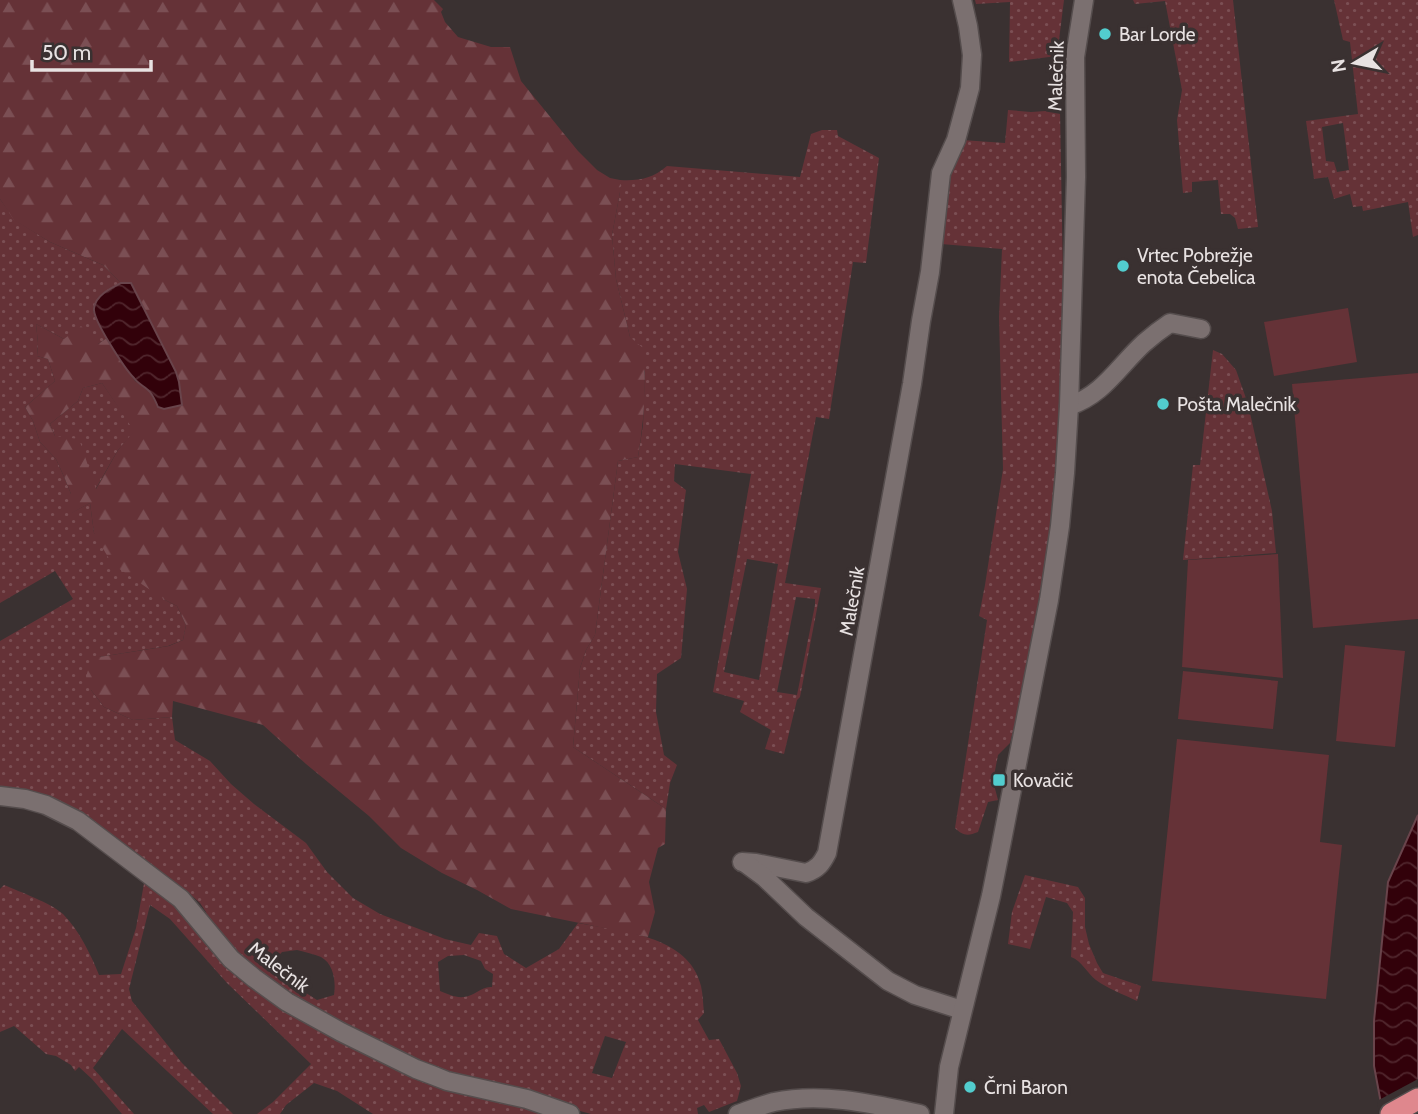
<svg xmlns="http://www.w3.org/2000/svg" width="1418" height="1114" font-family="Cabin,sans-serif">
<defs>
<pattern id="grass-dots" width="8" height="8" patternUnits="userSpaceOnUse" patternTransform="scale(1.75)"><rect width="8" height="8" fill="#653237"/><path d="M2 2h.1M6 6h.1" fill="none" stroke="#7b4f54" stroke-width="1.8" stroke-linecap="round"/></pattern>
<pattern id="forest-firs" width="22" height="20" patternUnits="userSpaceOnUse" patternTransform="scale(1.75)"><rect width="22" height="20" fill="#653237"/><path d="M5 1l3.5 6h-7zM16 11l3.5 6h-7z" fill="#7b4f54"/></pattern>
<pattern id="water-waves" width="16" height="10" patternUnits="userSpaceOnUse" patternTransform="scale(1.75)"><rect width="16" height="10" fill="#32010a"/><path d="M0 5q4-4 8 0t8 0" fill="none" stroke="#50262d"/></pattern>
</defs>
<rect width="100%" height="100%" fill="#3a3131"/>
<g fill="url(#grass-dots)" fill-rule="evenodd">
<path d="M975,0H1064L1057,56L1009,62L1010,2L976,4Z"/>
<path d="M1133,0H1233L1258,227L1238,229L1235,218L1230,214H1221L1218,180L1192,182V192L1183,193L1177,120L1182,90L1165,1L1135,4Z"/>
<path d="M1334,0H1418V235L1413,237L1408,202L1363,211L1362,206L1353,207L1350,194L1334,199L1328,177L1314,179L1306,121L1358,114L1350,42L1343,40ZM1343,123L1349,170L1337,172L1334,162L1326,161L1322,127Z"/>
<path d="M1008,110L1031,112L1060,110L1063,276L1059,432L1052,516L1032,643L1019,707L1010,743L998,755L993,781L998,800L988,802L978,832C968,836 963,836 955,828L987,620L979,616L985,585L1003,469L999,317L1002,249L941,244L949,174L962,140L1005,143Z"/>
<path d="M822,130H837L838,136L879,158L866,263L853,262L829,419L816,417L785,583L821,588L800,697L797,700L784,754L765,749L771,730L740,712L744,701L713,692L751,474L675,464L674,481L686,490L678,552L687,589L681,658L657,674L656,712L664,755L677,765L670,783L666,809L573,747L580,668L586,650L595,635L618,461L638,457L643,425L645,372L630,337L616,279L612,235L620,192V180C638,181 652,179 667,166L800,177L811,134ZM747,559L778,564L759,680L724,672ZM796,597L815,599V605L797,695L777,692Z"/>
<path d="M0,199L15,220L50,242L103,265L121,283L106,291L93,311L107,338L98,344L64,339L36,324L38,343L37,356L48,359L55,381L25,407L33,421L40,442L56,459L65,479L71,494V513L90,503L94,533L165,600L177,606L186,625L183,640L168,646L99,657L91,690L104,707L133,720L172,717L175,740L210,761L231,784L254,804L306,843L327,872L353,898L380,914L445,939L471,945L479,933L497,936L504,954L526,968L559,949L578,923C620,931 689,935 701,986C703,995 703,1004 704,1013L698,1020L709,1040L719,1039L737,1073L741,1086L737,1101L709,1112L704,1105L697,1108L698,1114H591L425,1068L266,983L236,951L222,940L207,921L206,912L200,903L191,895L156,872L0,790V641L73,599L55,571L0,603ZM297,950C305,952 314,954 321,957C334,964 336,982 334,995L317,1000L292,984L289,970L275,960L282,952ZM464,955L481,961L485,969L493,974L492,987C481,986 475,996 464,997C456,998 447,994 440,991L438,962L448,956ZM605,1036L626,1042L612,1078L592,1073Z"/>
<path d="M1213,350L1222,354L1236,370L1248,404L1272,511L1276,553L1183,560L1193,465H1200Z"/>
<path d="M102,383L135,431L118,450L95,490L55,436L50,424L78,401L83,388Z"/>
<path d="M1025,875L1078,887L1085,898V927L1089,944L1097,963L1103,973L1141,986L1137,1001C1123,994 1108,989 1096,980C1087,973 1082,961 1071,957L1073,912L1067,903L1046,897L1030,949L1008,944L1012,912Z"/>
<path d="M145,878L158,886L257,990L309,1025L386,1063L555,1114H373L337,1091L314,1083L286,1105L280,1114H257L273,1102L311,1064L227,983L170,919L150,905L129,989L132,1001L182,1063L233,1114H213L122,1029L93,1068L134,1114H122L92,1079L79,1067L75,1071L71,1065L56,1056L46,1054L14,1026L0,1032V889L4,885C20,892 51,903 63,914C79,930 91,955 99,975L121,974L136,928Z"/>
</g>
<path fill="url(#forest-firs)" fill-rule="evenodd" d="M0,0H434L443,9L441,12L445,22L458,37L491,47H510L521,81L578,151L597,170L610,178L620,180V192L612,235L616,279L630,337L643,348C647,385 644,421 638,457L618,461L595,635L586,650L580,668L573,747L666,809L665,844L658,848L649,882L655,912L648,937L511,909L477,890L442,873L401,848L369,816L306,764L263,725L173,701L172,717L133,720L104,707L91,690L86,677L91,660L99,657L169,646L183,640L186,625L177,606L165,600L112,564L94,533L90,503L70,514L71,494L65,479L56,459L40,442L33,421L25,407L55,381L48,359L37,356L38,343L36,324L64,339L81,326L98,344L107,338L127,370L135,381L149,391L158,407L181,405L180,392L132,283H121L103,265L50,242L14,220L0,199ZM102,383L134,431L118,450L96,489L79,439L55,436L50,424L78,401L83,388Z"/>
<g fill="#653237">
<path d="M1348,308L1357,362L1274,376L1264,322Z"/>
<path d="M1418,373V619L1313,628L1292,384Z"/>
<path d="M1278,554L1283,678L1182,667L1188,560Z"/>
<path d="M1345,645L1405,651L1395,747L1336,741Z"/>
<path d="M1183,671L1278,681L1273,729L1178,719Z"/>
<path d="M1177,739L1329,755L1320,842L1342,845L1326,999L1152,981Z"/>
</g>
<g fill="url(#water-waves)" stroke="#69444b" stroke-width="2">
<path d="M121,283H131L176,372L179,382L182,405L164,409L158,407C156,402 153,396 150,392C146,387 138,384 134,378C125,369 92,319 94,308C96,295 111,288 121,283Z"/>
<path d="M1418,815V1114H1383L1374,1066V1021L1388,882Z"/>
</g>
<path fill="#3a3131" d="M1418,1079V1114H1379L1377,1101Z"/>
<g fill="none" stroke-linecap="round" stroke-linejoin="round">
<g stroke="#554d4d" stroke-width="21">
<g id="minor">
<path d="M1069,406C1103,395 1118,367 1144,343C1152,336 1161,329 1170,323L1201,329"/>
<path d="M0,796L25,799L46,805L78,821L181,899L231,959L254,978L287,1002L341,1032L416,1069L432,1075L447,1081L527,1099L570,1114"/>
<path d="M742,862L756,863L806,873C818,869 822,863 827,853L912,384L921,321L930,272L941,173L956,140L970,88L972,55L968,26L962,0"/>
<path d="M745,863L764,877L806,917L888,981L915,995L962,1010"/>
<path d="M738,1114C750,1110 762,1105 774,1102C823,1092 873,1104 920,1114"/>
<path d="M944,1114L949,1067L991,896L1000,851L1049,600L1060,526L1065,473L1069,406L1076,177L1075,57L1084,0"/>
</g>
</g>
<g stroke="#554d4d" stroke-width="24">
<path id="highway" d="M1391,1114L1418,1099"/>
</g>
<use href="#minor" stroke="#7b7070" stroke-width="18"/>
<use href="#highway" stroke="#df878d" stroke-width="21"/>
</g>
<g fill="#52cdce" stroke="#3a3131" stroke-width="2.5">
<circle cx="1105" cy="34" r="7"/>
<circle cx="1123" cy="266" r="7"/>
<circle cx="1163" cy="404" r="7"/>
<rect x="992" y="773" width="14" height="14" rx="3.5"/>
<circle cx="970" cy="1087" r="7"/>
</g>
<g text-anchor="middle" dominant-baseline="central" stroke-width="7" stroke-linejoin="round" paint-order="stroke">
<g font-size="19" fill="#e8e2e2" stroke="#3a3131" text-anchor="start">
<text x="1119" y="34">Bar Lorde</text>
<text x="1137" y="255">Vrtec Pobrežje<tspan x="1137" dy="22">enota Čebelica</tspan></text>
<text x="1177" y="404">Pošta Malečnik</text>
<text x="1013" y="780">Kovačič</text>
<text x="984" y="1087">Črni Baron</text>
</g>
<g font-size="19" fill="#e8e2e2" stroke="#3a3131">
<text transform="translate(1056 76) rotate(-88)">Malečnik</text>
<text transform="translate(852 601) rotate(-80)">Malečnik</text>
<text transform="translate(279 967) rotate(37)">Malečnik</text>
</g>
</g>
<g transform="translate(1355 63) rotate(260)" stroke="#3a3131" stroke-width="5" paint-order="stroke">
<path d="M0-5L12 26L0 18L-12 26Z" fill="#e8e2e2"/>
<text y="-10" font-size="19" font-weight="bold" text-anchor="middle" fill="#e8e2e2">N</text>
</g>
<path d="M32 60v10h119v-10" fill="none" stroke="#e8e2e2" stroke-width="3.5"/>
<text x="42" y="60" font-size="21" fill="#e8e2e2" stroke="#3a3131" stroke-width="5" paint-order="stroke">50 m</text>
</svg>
